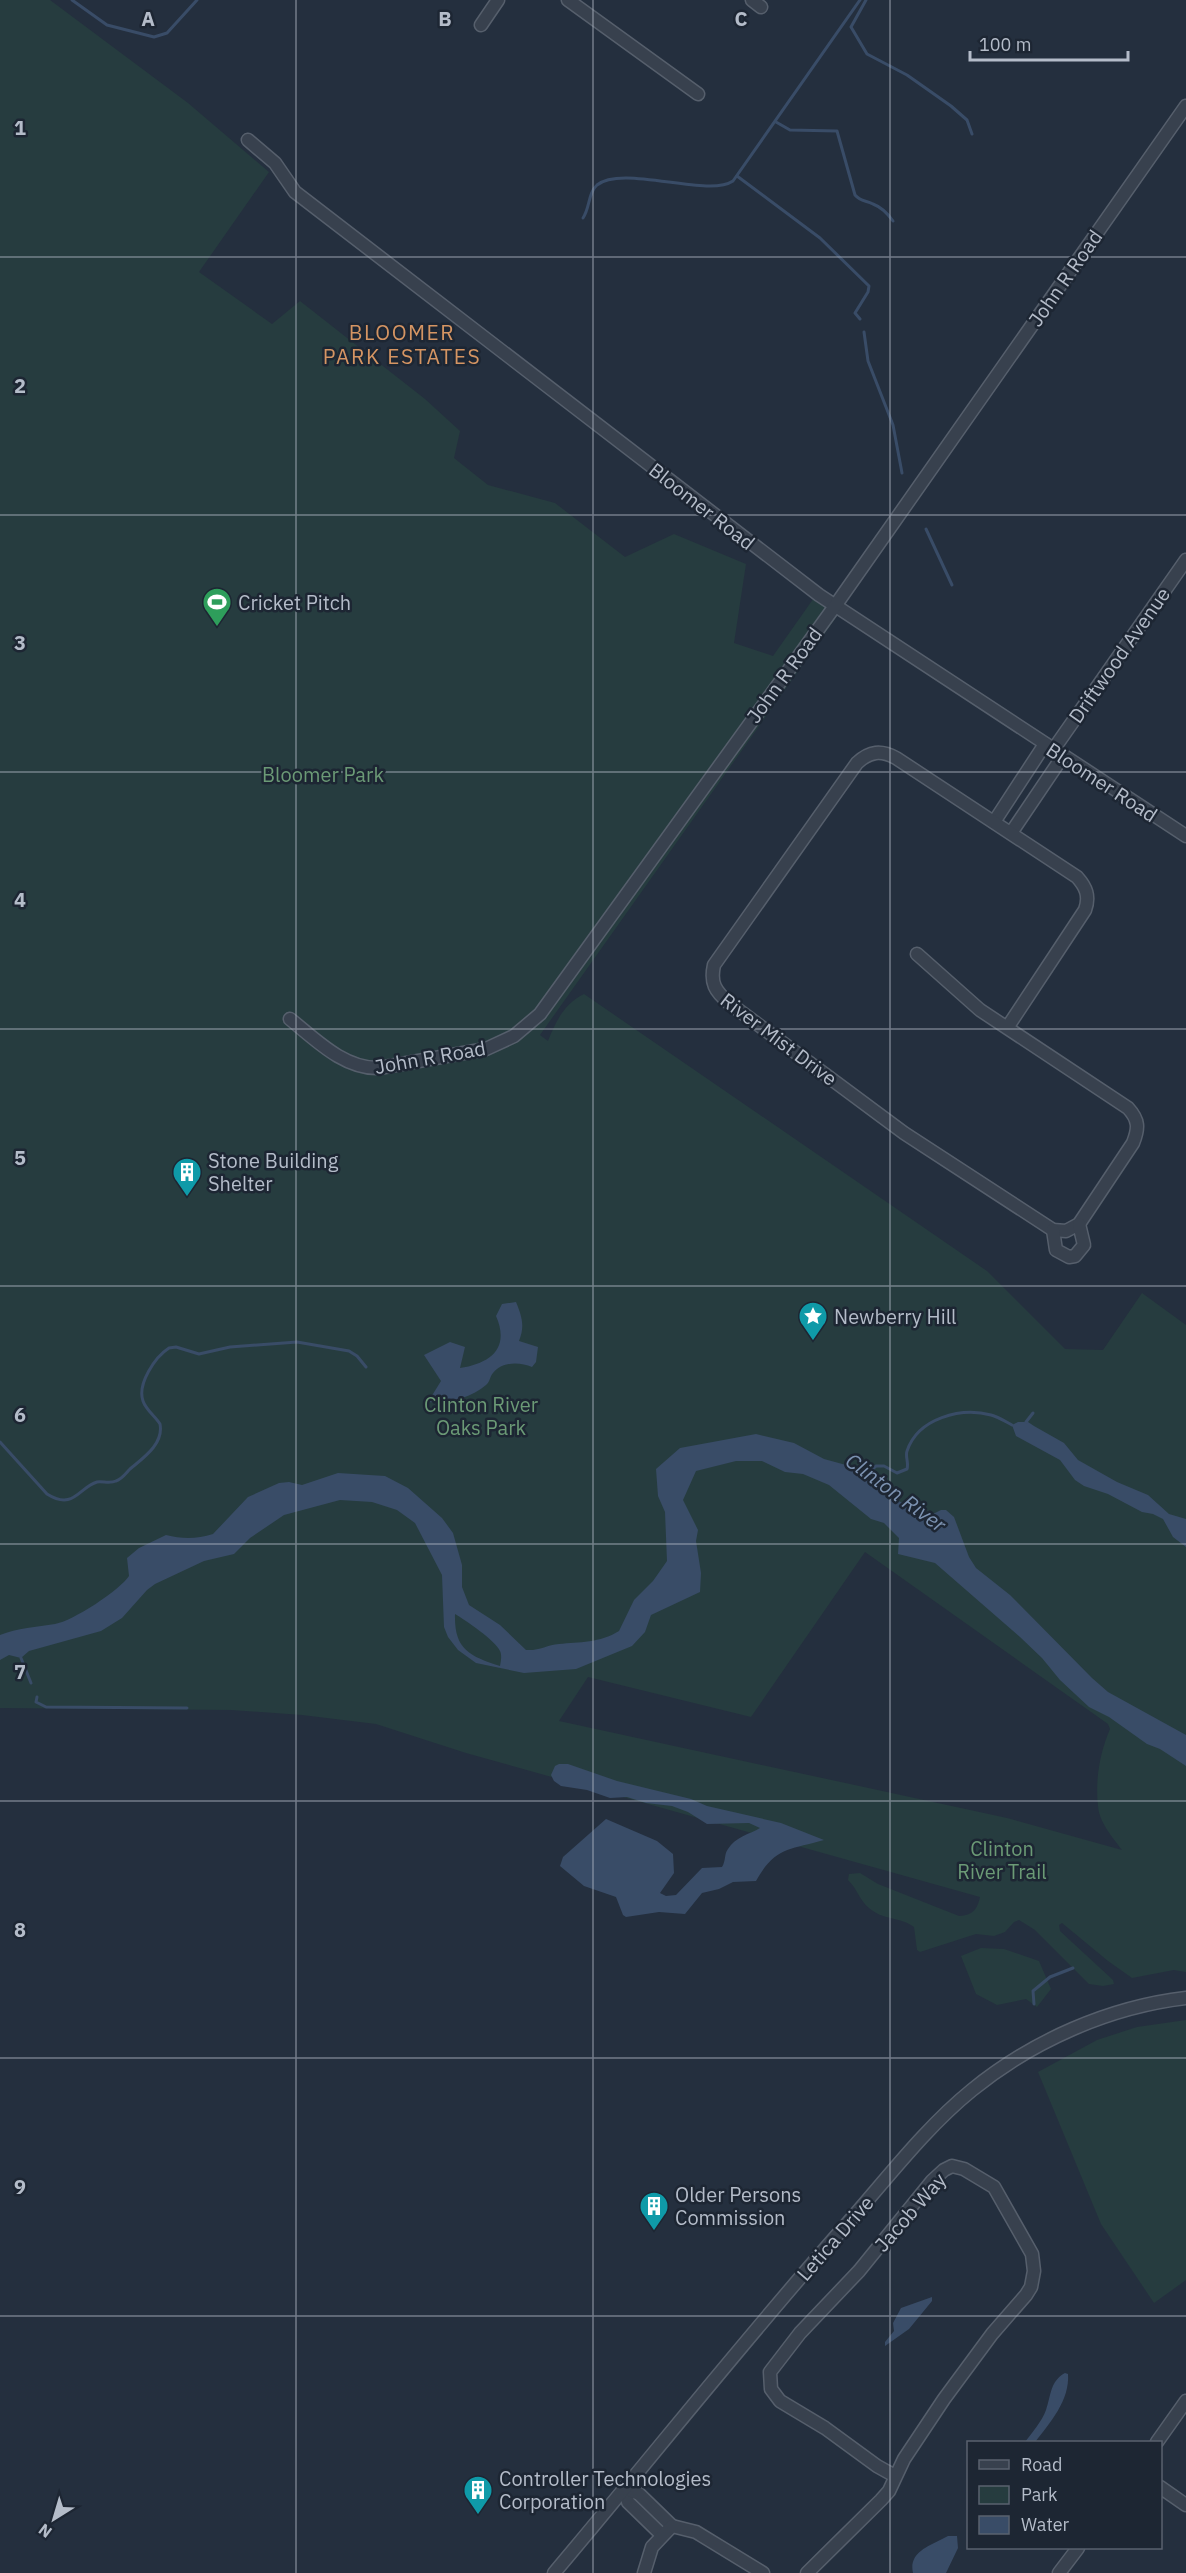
<svg xmlns="http://www.w3.org/2000/svg" width="1186" height="2573" font-family="'IBM Plex Sans',sans-serif">
<rect width="100%" height="100%" fill="#242f3e"/>
<g fill="#263c3f" fill-rule="evenodd">
<path d="M0,0H50L188,103L269,172L199,272L272,324L300,301L425,399L460,431L454,458L488,485L555,503L625,557L674,534L746,564L734,643L773,656L816,595L840,612L540,1035L548,1041C556,1021 564,1004 584,994L987,1271L1065,1349L1103,1350L1142,1293L1186,1325V1972L1174,1970L1132,1978L1108,1961L1062,1923L1059,1925L1060,1931L1113,1980L1114,1984L1103,1986L1089,1984L1035,1930L1019,1920L1014,1922L1005,1932L994,1936L976,1934L920,1952L917,1950L914,1927C901,1917 882,1920 869,1908C860,1901 858,1890 848,1880L849,1874L860,1873L878,1884L959,1916C973,1915 977,1910 980,1897L466,1753L376,1724L302,1715L231,1710L0,1708ZM865,1552L1108,1724L1110,1729C1100,1752 1095,1780 1098,1806C1099,1822 1113,1838 1122,1850L1007,1818L559,1721L588,1677L751,1717Z"/>
<path d="M981,1948L1004,1949L1039,1961L1051,1989L1037,2007L1026,1999L997,2005L976,1994L961,1956Z"/>
<path d="M1186,2020V2280L1154,2303L1101,2224L1038,2072L1097,2040L1137,2027Z"/>
</g>
<g fill="#394c67" fill-rule="evenodd">
<path d="M516,1302C522,1317 525,1326 519,1341L538,1347L536,1362L532,1367C520,1362 503,1361 493,1373C490,1376 490,1382 486,1385C471,1398 447,1404 428,1402L441,1381L424,1355L450,1342L465,1347L460,1368C491,1363 510,1348 496,1316L502,1304Z"/>
<path d="M1018,1422H1028L1034,1426L1064,1443L1078,1460L1117,1482L1148,1495L1169,1514L1186,1519V1547L1173,1537L1163,1519L1153,1514L1142,1512L1108,1494L1084,1486L1075,1480L1060,1460L1016,1436L1012,1425Z"/>
<path d="M756,1434L794,1443L824,1459L846,1465L880,1488L886,1496L901,1502L919,1517L925,1518L941,1510H946L954,1517L969,1557L976,1568L1010,1595L1092,1678L1108,1692L1186,1735V1766L1160,1749L1147,1744L1109,1717L1089,1707L1060,1680L1042,1658L1020,1637L935,1563L898,1554L899,1538L884,1523L871,1519L829,1485L803,1474L785,1472L762,1461H736L696,1471L683,1500L698,1530L696,1541L701,1573L700,1592L651,1615L645,1632L632,1646L576,1669L524,1673L476,1663L458,1650L448,1637L444,1627L442,1575L415,1523L397,1510L372,1502L340,1500L284,1515L250,1538L234,1554L204,1561L155,1584L147,1590L122,1618L101,1631L29,1651L21,1658L9,1655L0,1660V1635C17,1628 37,1627 55,1624C73,1621 120,1590 129,1576L127,1558L139,1548L166,1535C182,1539 197,1539 213,1534L248,1497L279,1483L289,1482L302,1485L338,1473L385,1476L408,1488L442,1518L453,1533L462,1565V1587L469,1605L500,1625L526,1650C539,1651 547,1645 559,1644C579,1642 600,1643 619,1631L634,1600L653,1581L667,1561L665,1512L658,1496L656,1469L680,1448ZM455,1614C465,1620 495,1640 500,1651C502,1655 501,1661 500,1666C469,1656 454,1649 455,1614Z"/>
<path d="M559,1764H568L617,1781L691,1799L707,1806L781,1823L824,1840C789,1850 775,1847 756,1881L733,1882L719,1889L702,1893L685,1914L659,1912L626,1917L623,1915L616,1897L584,1886L560,1866L563,1857L606,1819L657,1841L673,1854L674,1873L660,1893L666,1896L676,1895L702,1868L722,1867C726,1861 724,1854 728,1849C735,1837 750,1834 760,1828L749,1823L707,1824L688,1812L672,1806L646,1803L627,1797L610,1798L587,1790L561,1786L554,1781L551,1775L555,1766Z"/>
<path d="M932,2297V2301L909,2329L885,2346V2342L894,2331L893,2323L901,2308Z"/>
<path d="M1065,2373L1068,2374C1070,2400 1050,2423 1035,2442H1025C1032,2433 1042,2421 1046,2410C1051,2396 1050,2381 1065,2373Z"/>
<path d="M948,2536H957L958,2548L946,2573H913C908,2551 932,2545 948,2536Z"/>
</g>
<g fill="none" stroke-linecap="round" stroke-linejoin="round">
<g stroke="#394c67" stroke-width="3">
<path d="M72,0L107,25L154,37L167,33L197,0"/>
<path d="M866,0L851,27L867,54L907,75L951,106L967,120L972,134"/>
<path d="M776,122L790,130L837,131L855,195C861,202 866,200 873,204C881,207 888,214 893,221"/>
<path d="M737,176L820,238L869,286L868,292L855,313L860,319"/>
<path d="M583,218C590,208 588,193 597,185C622,164 708,198 733,181L860,0"/>
<path d="M864,332L868,361L893,425L902,473"/>
<path d="M926,529L952,585"/>
<path d="M1026,1422L1033,1413"/>
<path d="M0,1442L47,1494C74,1511 79,1487 97,1482C103,1481 110,1484 116,1481C122,1479 126,1473 130,1469C143,1458 164,1444 160,1424C155,1416 146,1410 143,1401C137,1384 155,1357 169,1348L176,1347L199,1354L230,1347L297,1342L349,1351L357,1356L366,1367"/>
<path d="M870,1481V1471L876,1466H884L897,1473L907,1469C909,1463 905,1456 907,1451C918,1418 961,1407 991,1415C999,1417 1006,1422 1012,1425"/>
<path d="M21,1658L31,1683"/>
<path d="M37,1697L36,1702L46,1707L187,1708"/>
<path d="M1034,2004L1033,1991L1050,1977L1073,1968"/>
</g>
<g stroke="#565f6c" stroke-width="15">
<g id="minor">
<path d="M568,0L698,94"/>
<path d="M752,0L761,7"/>
<path d="M481,25L498,0"/>
<path d="M248,140L275,163L295,192L819,595L1186,836"/>
<path d="M1053,750L1186,560"/>
<path d="M994,822L1045,744"/>
<path d="M1011,833L1063,756"/>
<path d="M917,954L980,1010L1128,1108C1139,1120 1139,1128 1133,1143L1079,1224L1066,1231L1053,1230L904,1133L729,1003C715,991 710,983 714,965L857,763C870,751 881,750 896,758L1077,877C1086,887 1090,896 1085,910L1007,1028"/>
<path d="M290,1019C316,1040 344,1069 379,1068L486,1049L514,1036L540,1014L835,606L1186,106"/>
<path d="M1053,1230L1056,1250L1069,1257L1075,1256L1084,1245L1079,1224"/>
<path d="M1157,2442L1186,2401"/>
<path d="M1160,2487L1186,2505"/>
<path d="M625,2488L628,2502L662,2535"/>
<path d="M625,2488L639,2494L672,2526"/>
<path d="M554,2573C651,2458 745,2339 845,2226C886,2180 924,2129 972,2090C1032,2041 1109,2007 1186,1998"/>
<path d="M644,2573L652,2547L672,2526L696,2532L763,2573"/>
<path d="M807,2573L881,2500L889,2491L904,2459L944,2399L992,2334L1026,2295L1031,2287L1034,2271L1032,2254L994,2187L964,2169L952,2166L944,2170L932,2181L859,2271L800,2333L770,2372L771,2389L780,2401L825,2428L877,2466L895,2476"/>
<path d="M1059,2573L1078,2548"/>
</g>
</g>
<use href="#minor" stroke="#38414e" stroke-width="12"/>
</g>
<path fill="none" stroke="#b4bcc9" stroke-width="1.5" stroke-opacity="0.55" d="M296,0V2573M593,0V2573M890,0V2573M0,257H1186M0,515H1186M0,772H1186M0,1029H1186M0,1286H1186M0,1544H1186M0,1801H1186M0,2058H1186M0,2316H1186"/>
<defs>
<g id="stadium-pin" transform="scale(1.5)"><path d="M0 17L-7.5 6A9.5 9.5 0 1 1 7.5 6Z" fill="#2e9e5b" stroke="#1d2633"/><path d="M0-5a6.5 5 0 1 0 0 10a6.5 5 0 1 0 0-10ZM-3.5-1.8h7v3.6h-7Z" fill="#fff"/></g>
<g id="building-pin" transform="scale(1.5)"><path d="M0 17L-7.5 6A9.5 9.5 0 1 1 7.5 6Z" fill="#0f9aa8" stroke="#1d2633"/><path d="M-4-6H4V6H1V3H-1V6H-4ZM-2.5-4.3h1.7v1.8h-1.7ZM.8-4.3h1.7v1.8H.8ZM-2.5-1h1.7V.8h-1.7ZM.8-1h1.7V.8H.8Z" fill="#fff"/></g>
<g id="sight-pin" transform="scale(1.5)"><path d="M0 17L-7.5 6A9.5 9.5 0 1 1 7.5 6Z" fill="#0f9aa8" stroke="#1d2633"/><path d="M0-6L1.8-2.2L6-1.7L2.9 1.2L3.7 5.4L0 3.3L-3.7 5.4L-2.9 1.2L-6-1.7L-1.8-2.2Z" fill="#fff"/></g>
</defs>
<g fill-rule="evenodd">
<use href="#stadium-pin" x="217" y="602"/>
<use href="#building-pin" x="187" y="1172"/>
<use href="#sight-pin" x="813" y="1316"/>
<use href="#building-pin" x="654" y="2206"/>
<use href="#building-pin" x="478" y="2490"/>
</g>
<g text-anchor="middle" dominant-baseline="central" stroke-width="5" stroke-linejoin="round" paint-order="stroke">
<g font-size="20" fill="#b4bcc9" stroke="#1d2633">
<text transform="translate(1065 278) rotate(-55)">John R Road</text>
<text transform="translate(702 506) rotate(38)">Bloomer Road</text>
<text transform="translate(1119 655) rotate(-55)">Driftwood Avenue</text>
<text transform="translate(784 675) rotate(-54)">John R Road</text>
<text transform="translate(1102 782) rotate(33)">Bloomer Road</text>
<text transform="translate(779 1039) rotate(37)">River Mist Drive</text>
<text transform="translate(430 1057) rotate(-10)">John R Road</text>
<text transform="translate(910 2212) rotate(-49)">Jacob Way</text>
<text transform="translate(835 2238) rotate(-49)">Letica Drive</text>
</g>
<g font-size="20" fill="#b4bcc9" stroke="#1d2633" text-anchor="start">
<text x="238" y="602">Cricket Pitch</text>
<text x="208" y="1160">Stone Building<tspan x="208" dy="23">Shelter</tspan></text>
<text x="834" y="1316">Newberry Hill</text>
<text x="675" y="2194">Older Persons<tspan x="675" dy="23">Commission</tspan></text>
<text x="499" y="2478">Controller Technologies<tspan x="499" dy="23">Corporation</tspan></text>
</g>
<g font-size="20" fill="#6b9a76" stroke="#1d2633">
<text x="323" y="774">Bloomer Park</text>
<text x="481" y="1404">Clinton River<tspan x="481" dy="23">Oaks Park</tspan></text>
<text x="1002" y="1848">Clinton<tspan x="1002" dy="23">River Trail</tspan></text>
</g>
<g font-size="21" letter-spacing="1.5" fill="#d59563" stroke="#1d2633">
<text x="402" y="332">BLOOMER<tspan x="402" dy="24">PARK ESTATES</tspan></text>
</g>
<g font-size="21" font-style="italic" fill="#7c92b1" stroke="#1d2633">
<text transform="translate(896 1492) rotate(36)">Clinton River</text>
</g>
</g>
<g font-size="20" text-anchor="middle" font-weight="bold" fill="#b4bcc9" stroke="#1d2633" stroke-width="5" stroke-linejoin="round" paint-order="stroke">
<text x="148" y="26">A</text>
<text x="445" y="26">B</text>
<text x="741" y="26">C</text>
<text x="20" y="135">1</text>
<text x="20" y="393">2</text>
<text x="20" y="650">3</text>
<text x="20" y="907">4</text>
<text x="20" y="1165">5</text>
<text x="20" y="1422">6</text>
<text x="20" y="1679">7</text>
<text x="20" y="1937">8</text>
<text x="20" y="2194">9</text>
</g>
<rect x="967" y="2441" width="195" height="108" fill="#1d2633" stroke="#59626f" stroke-width="1.5"/>
<rect x="979" y="2460" width="30" height="9" fill="#38414e" stroke="#59626f" stroke-width="1.5"/>
<text x="1021" y="2471" font-size="18" fill="#b4bcc9">Road</text>
<rect x="979" y="2486" width="30" height="18" fill="#263c3f" stroke="#59626f" stroke-width="1.5"/>
<text x="1021" y="2501" font-size="18" fill="#b4bcc9">Park</text>
<rect x="979" y="2516" width="30" height="18" fill="#394c67" stroke="#59626f" stroke-width="1.5"/>
<text x="1021" y="2531" font-size="18" fill="#b4bcc9">Water</text>
<g transform="translate(54 2519) rotate(217)" stroke="#1d2633" stroke-width="4.5" paint-order="stroke">
<path d="M0-4.5L10 22L0 15L-10 22Z" fill="#b4bcc9"/>
<text y="-9" font-size="16" font-weight="bold" text-anchor="middle" fill="#b4bcc9">N</text>
</g>
<path d="M970 51v9h158v-9" fill="none" stroke="#b4bcc9" stroke-width="3"/>
<text x="979" y="51" font-size="18" fill="#b4bcc9" stroke="#1d2633" stroke-width="4.5" paint-order="stroke">100 m</text>
</svg>
